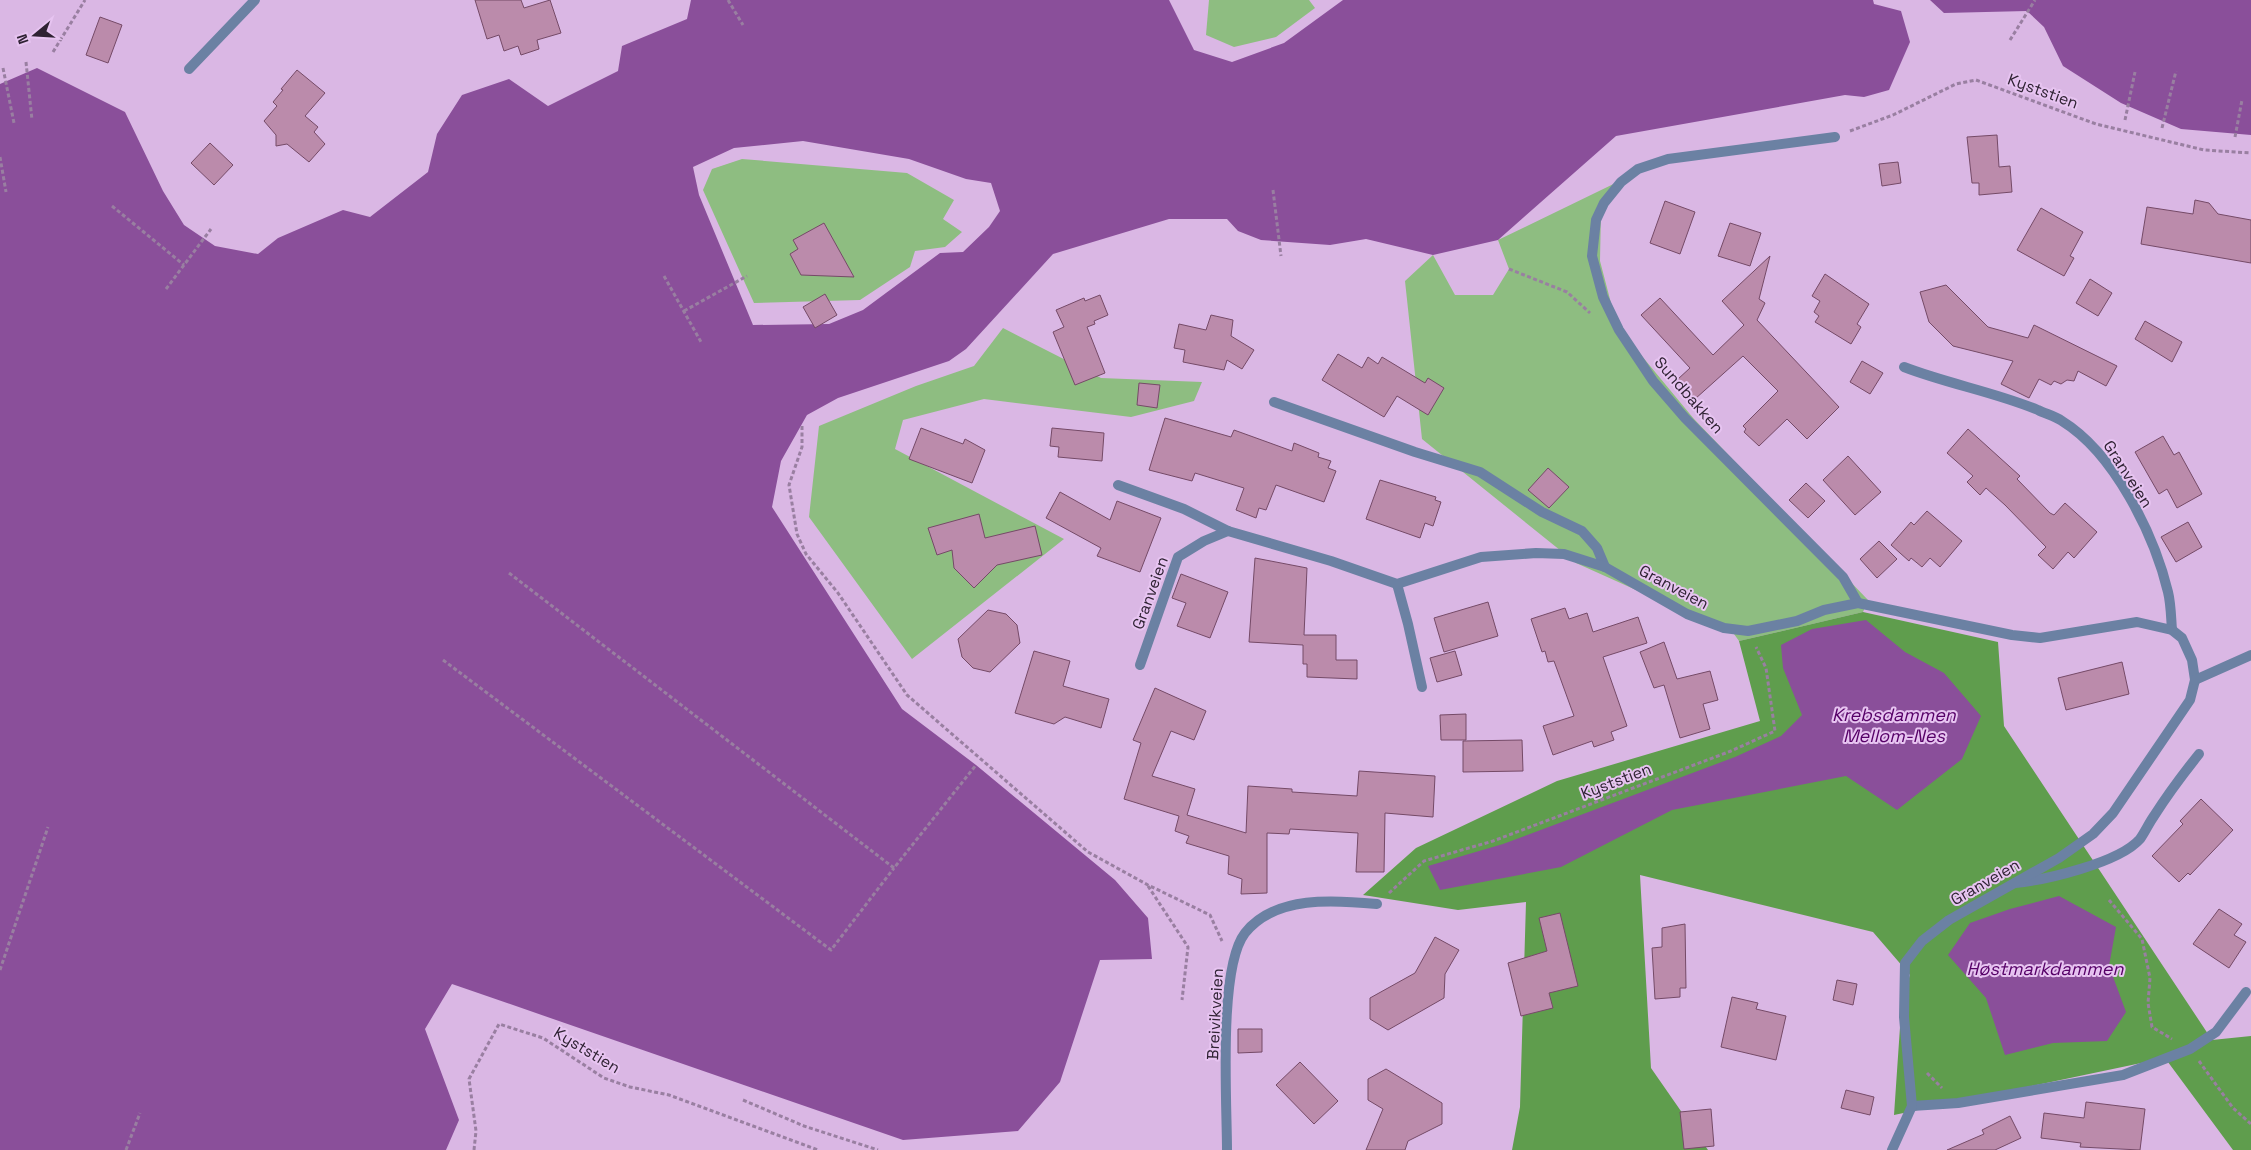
<svg xmlns="http://www.w3.org/2000/svg" width="2251" height="1150" font-family="'Space Grotesk',sans-serif">
<rect width="100%" height="100%" fill="#dab7e4"/>
<g fill="#8ebd81">
<path d="M1209,0H1309L1315,8L1276,37L1234,47L1206,35Z"/>
<path d="M742,159L907,173L954,200L943,219L962,232L945,247L915,251L910,267L860,300L754,303L703,190L712,169Z"/>
<path d="M1632,175L1601,210L1600,261L1617,326L1694,419L1868,600L1863,612L1739,641L1734,634L1576,563L1422,439L1405,281L1433,255L1455,295H1493L1509,269L1498,240Z"/>
<path d="M1003,328L1101,378L1202,382L1194,401L1131,417L984,399L903,420L895,449L1064,539L912,659L809,517L819,426L916,386L974,366Z"/>
</g>
<path fill="#5f9d4d" d="M1863,612L1998,642L2004,726L2212,1040L2251,1036V1150H2233L2165,1058L1894,1115L1902,998L1910,975L1873,932L1640,875L1651,1068L1708,1150H1512L1520,1107L1526,902L1458,910L1363,895L1416,848L1557,781L1760,721L1739,641Z"/>
<g fill="#8a4f9a" fill-rule="evenodd">
<path d="M691,0H1169L1194,50L1232,62L1284,43L1343,0H1873L1874,4L1901,11L1910,42L1889,90L1864,97L1845,95L1616,136L1498,240L1433,255L1366,239L1330,245L1261,240L1238,231L1227,219H1169L1053,254L966,349L949,361L838,398L807,415L781,461L772,507L902,709L976,765L1115,880L1148,918L1152,959L1100,960L1060,1082L1018,1131L903,1140L452,984L425,1029L459,1120L446,1150H0V84L37,68L125,112L163,191L184,225L215,246L258,254L278,238L343,210L370,217L428,172L437,134L462,95L509,79L548,106L618,71L622,46L687,19ZM803,141L909,159L966,179L991,183L1000,211L989,227L963,252L940,253L863,310L829,324L753,325L699,195L693,167L734,148Z"/>
<path d="M1930,0H2251V135L2181,129L2121,103L2063,66L2044,27L2027,11L1944,13Z"/>
<path d="M1866,620L1905,652L1944,673L1981,716L1962,759L1897,810L1846,776L1672,810L1561,867L1440,890L1428,866L1503,844L1735,757L1781,736L1802,715L1783,668L1781,645L1812,629Z"/>
<path d="M2059,896L2116,927L2109,966L2126,1012L2107,1041L2053,1043L2005,1055L1986,998L1948,955L1970,923L2010,909Z"/>
</g>
<g fill="#bb8bab" stroke="#754a67">
<path d="M475,0H521L524,8L550,0L561,33L537,40L539,49L521,55L518,46L504,51L499,35L487,39Z"/>
<path d="M100,17L122,25L108,63L86,55Z"/>
<path d="M297,70L325,93L305,116L318,127L314,132L325,144L309,162L287,144L276,146V135L264,121L277,106L273,102L283,90L281,89Z"/>
<path d="M1997,135L1999,167L2010,166L2012,192L1979,195V183H1972L1967,137Z"/>
<path d="M210,143L233,165L214,185L191,163Z"/>
<path d="M1898,162L1901,183L1882,186L1879,164Z"/>
<path d="M2195,200L2209,203L2218,214L2251,220V263L2141,244L2147,207L2193,214Z"/>
<path d="M1665,201L1695,212L1680,254L1650,243Z"/>
<path d="M2041,208L2083,232L2070,256L2074,258L2064,276L2017,250Z"/>
<path d="M824,223L854,277L801,275L790,254L798,249L793,240Z"/>
<path d="M1730,223L1761,233L1750,266L1718,256Z"/>
<path d="M1770,256L1759,299L1765,303L1757,320L1839,407L1807,439L1787,419L1759,446L1744,432L1746,429L1743,426L1778,391L1743,356L1695,399L1678,379L1690,368L1641,315L1660,298L1713,355L1744,325L1722,301Z"/>
<path d="M1825,274L1869,304L1857,324L1861,327L1851,344L1815,322L1819,316L1814,312L1820,301L1812,296Z"/>
<path d="M2090,279L2112,293L2098,316L2076,303Z"/>
<path d="M1946,285L1988,327L2028,338L2034,325L2117,366L2106,386L2078,371L2074,381L2067,380L2061,384L2054,381L2051,385L2039,379L2029,398L2001,384L2013,361L1953,346L1929,322L1920,292Z"/>
<path d="M825,294L837,315L815,328L803,307Z"/>
<path d="M1100,295L1108,315L1094,321L1095,324L1087,327L1105,373L1075,385L1053,332L1064,327L1056,310L1084,298L1085,301Z"/>
<path d="M1211,315L1233,320L1231,336L1254,350L1242,369L1227,360L1224,370L1183,362L1185,350L1174,348L1179,324L1206,330Z"/>
<path d="M2145,321L2182,342L2172,362L2135,339Z"/>
<path d="M1338,354L1362,368L1368,357L1378,364L1382,357L1425,383L1428,378L1444,388L1428,415L1397,396L1384,417L1322,380Z"/>
<path d="M1862,361L1883,373L1870,394L1850,382Z"/>
<path d="M1139,383L1160,385L1157,408L1137,405Z"/>
<path d="M1165,418L1231,437L1234,430L1292,451L1294,443L1319,453L1318,457L1331,461L1328,468L1336,471L1324,502L1276,485L1266,510L1259,508L1256,518L1236,510L1244,488L1195,473L1192,481L1149,470Z"/>
<path d="M921,428L963,444L965,439L985,450L972,483L909,459Z"/>
<path d="M1052,428L1104,433L1102,461L1058,457L1059,447L1050,446Z"/>
<path d="M1968,429L2020,476L2017,479L2050,513L2054,515L2065,503L2097,532L2074,558L2068,552L2053,569L2038,555L2046,547L2005,505L1986,488L1980,495L1967,482L1973,476L1947,453Z"/>
<path d="M2163,436L2174,455L2179,452L2202,494L2177,508L2167,489L2159,494L2135,452Z"/>
<path d="M1848,456L1881,492L1855,515L1823,480Z"/>
<path d="M1548,468L1569,487L1549,508L1528,490Z"/>
<path d="M1380,480L1436,497L1435,500L1441,502L1433,526L1425,523L1420,538L1366,519Z"/>
<path d="M1806,483L1825,501L1808,518L1789,500Z"/>
<path d="M1060,492L1110,520L1117,501L1161,518L1140,572L1097,556L1101,548L1046,518Z"/>
<path d="M1927,511L1962,541L1940,567L1930,558L1922,567L1911,558L1909,561L1891,545L1911,522L1914,525Z"/>
<path d="M979,514L985,538L1035,526L1042,555L997,565L974,588L954,568L952,550L937,555L928,528Z"/>
<path d="M2188,522L2202,547L2176,562L2161,537Z"/>
<path d="M1879,541L1897,559L1877,578L1860,559Z"/>
<path d="M1255,558L1307,568L1304,635H1336V660H1357V679L1307,677V664H1303V645L1249,642Z"/>
<path d="M1181,574L1228,592L1210,638L1177,626L1186,603L1172,598Z"/>
<path d="M1488,602L1498,636L1444,652L1434,618Z"/>
<path d="M1565,608L1569,619L1587,613L1593,632L1638,617L1647,643L1603,657L1627,726L1611,732L1614,740L1594,747L1592,741L1553,755L1543,726L1574,716L1554,661L1548,662L1545,651L1542,652L1531,619Z"/>
<path d="M988,610L1006,614L1017,625L1020,643L990,672L973,668L962,657L958,639Z"/>
<path d="M1664,642L1677,679L1710,671L1718,700L1703,704L1710,729L1680,738L1664,685L1654,688L1640,652Z"/>
<path d="M1034,651L1070,661L1063,686L1109,699L1101,728L1065,717L1054,724L1015,713Z"/>
<path d="M1455,651L1462,675L1437,682L1430,658Z"/>
<path d="M2122,662L2129,694L2066,710L2058,678Z"/>
<path d="M1155,688L1206,711L1194,740L1171,731L1152,776L1195,789L1187,815L1246,833L1248,786L1292,789V792L1357,796L1359,771L1435,776L1433,817L1385,813L1384,872H1356L1358,833L1290,829L1289,834L1267,833V893L1241,894L1242,879L1228,874L1229,856L1186,843L1189,836L1175,831L1179,816L1124,799L1141,743L1133,740Z"/>
<path d="M1466,714V740H1441L1440,715Z"/>
<path d="M1522,740L1523,771L1463,772V741Z"/>
<path d="M2201,799L2233,830L2190,875L2188,873L2179,882L2152,856L2183,824L2180,821Z"/>
<path d="M2219,909L2242,924L2234,935L2246,942L2229,968L2193,944Z"/>
<path d="M1560,913L1578,986L1549,993L1553,1008L1521,1016L1508,963L1547,951L1539,918Z"/>
<path d="M1685,924L1686,988H1680V997L1655,999L1652,948L1662,947V928Z"/>
<path d="M1435,937L1459,950L1445,974L1444,998L1388,1030L1370,1019V998L1415,973Z"/>
<path d="M1837,980L1857,984L1853,1005L1833,1000Z"/>
<path d="M1732,997L1758,1003L1756,1009L1786,1016L1776,1060L1721,1047Z"/>
<path d="M1238,1029H1262V1052L1238,1053Z"/>
<path d="M1300,1062L1338,1101L1314,1124L1276,1085Z"/>
<path d="M1386,1069L1442,1103V1124L1408,1141L1405,1150H1366L1383,1109L1368,1100V1079Z"/>
<path d="M1846,1090L1874,1097L1870,1115L1841,1108Z"/>
<path d="M2086,1102L2145,1109L2140,1150L2080,1147L2081,1143L2041,1138L2044,1113L2084,1118Z"/>
<path d="M1711,1109L1714,1146L1684,1149L1680,1112Z"/>
<path d="M2010,1116L2021,1138L1995,1150H1947L1984,1134L1982,1130Z"/>
</g>
<g fill="none" stroke-linecap="round" stroke-linejoin="round">
<g stroke="#997fa1" stroke-width="3" stroke-dasharray="4 2.5" stroke-linecap="butt">
<path d="M728,0L743,25"/>
<path d="M2010,40L2035,0"/>
<path d="M53,52L85,0"/>
<path d="M26,62L32,120"/>
<path d="M3,68L14,123"/>
<path d="M2125,120L2135,72"/>
<path d="M2162,128L2176,71"/>
<path d="M1850,131L1893,115L1956,84L1976,80L2096,124L2204,150L2251,153"/>
<path d="M2235,137L2242,100"/>
<path d="M0,157L6,192"/>
<path d="M1273,190L1281,256"/>
<path d="M112,206L184,265"/>
<path d="M1509,269L1567,292L1590,313"/>
<path d="M664,276L701,342"/>
<path d="M166,289L211,229"/>
<path d="M684,311L747,276"/>
<path d="M802,426V447L789,485L797,534L806,554L838,593L907,695L1088,852L1148,885L1210,915L1222,941"/>
<path d="M509,573L894,868L976,765"/>
<path d="M443,660L831,950L894,868"/>
<path d="M1148,886L1188,947L1182,1000"/>
<path d="M1389,893L1424,861L1493,841L1731,751L1775,731L1766,668L1756,647"/>
<path d="M2109,900L2142,939L2150,978L2148,1003L2152,1027L2172,1039"/>
<path d="M0,970L48,827"/>
<path d="M2199,1061L2233,1108L2251,1124"/>
<path d="M1927,1073L1942,1088"/>
<path d="M743,1100L804,1126L878,1150"/>
<path d="M126,1150L140,1113"/>
<path d="M474,1150L476,1131L469,1079L499,1024L543,1038L604,1078L630,1087L669,1095L818,1150"/>
</g>
<g stroke="#6b81a3" stroke-width="10">
<path d="M189,69L255,0"/>
<path d="M1274,402L1415,452L1480,472L1542,512L1582,531L1597,548L1605,567"/>
<path d="M1118,485L1184,509L1228,531"/>
<path d="M1397,584L1408,624L1422,687"/>
<path d="M1140,665L1178,557L1204,541L1228,531"/>
<path d="M2015,883C2045,880 2119,863 2140,839C2145,832 2149,823 2154,816C2168,794 2183,774 2199,754"/>
<path d="M1912,1106L1958,1103L2123,1075L2190,1049L2216,1032L2246,992"/>
</g>
<g stroke="#6b81a3" stroke-width="10">
<path d="M1835,137L1668,159L1638,169L1621,182L1604,203L1596,220L1592,256L1603,297L1619,330L1653,381L1685,418L1843,577L1858,603"/>
<path d="M1904,367C1948,384 1995,392 2038,410C2046,414 2055,416 2062,421C2114,453 2154,534 2168,592C2171,604 2171,618 2172,630"/>
<path d="M1228,531L1331,561L1397,584L1481,557L1536,553L1564,554L1605,567L1687,614L1724,628L1748,631L1797,621L1824,610L1858,603L2012,635L2040,638L2137,622L2172,630L2182,638L2192,660L2195,680L2190,700L2113,813L2093,834L2059,858L1949,920L1922,941L1905,963L1904,1017L1912,1106L1892,1150"/>
<path d="M2195,680L2251,655"/>
<path d="M1227,1150C1227,1102 1218,968 1245,933C1275,895 1335,900 1377,904"/>
</g>
</g>
<g text-anchor="middle" dominant-baseline="central" stroke-width="4" stroke-linejoin="round" paint-order="stroke">
<g font-size="16" fill="#2f2233" stroke="#e7c4f1">
<text transform="translate(2043 91) rotate(20)">Kyststien</text>
<text transform="translate(1689 395) rotate(49)">Sundbakken</text>
<text transform="translate(2128 474) rotate(57)">Granveien</text>
<text transform="translate(1674 587) rotate(28)">Granveien</text>
<text transform="translate(1150 593) rotate(-70)">Granveien</text>
<text transform="translate(1616 781) rotate(-21)">Kyststien</text>
<text transform="translate(1985 882) rotate(-30)">Granveien</text>
<text transform="translate(1215 1014) rotate(-87)">Breivikveien</text>
<text transform="translate(587 1050) rotate(31)">Kyststien</text>
</g>
<g font-size="18" font-style="italic" fill="#560067" stroke="#e7c4f1">
<text x="1894" y="714">Krebsdammen<tspan x="1894" dy="21">Mellom-Nes</tspan></text>
<text x="2045" y="968">Høstmarkdammen</text>
</g>
</g>
<g transform="translate(35 35) rotate(252)" stroke="#e7c4f1" stroke-width="4" paint-order="stroke">
<path d="M0-4L9 19L0 12L-9 19Z" fill="#2f2233"/>
<text y="-8" font-size="14" font-weight="bold" text-anchor="middle" fill="#2f2233">N</text>
</g>
</svg>
